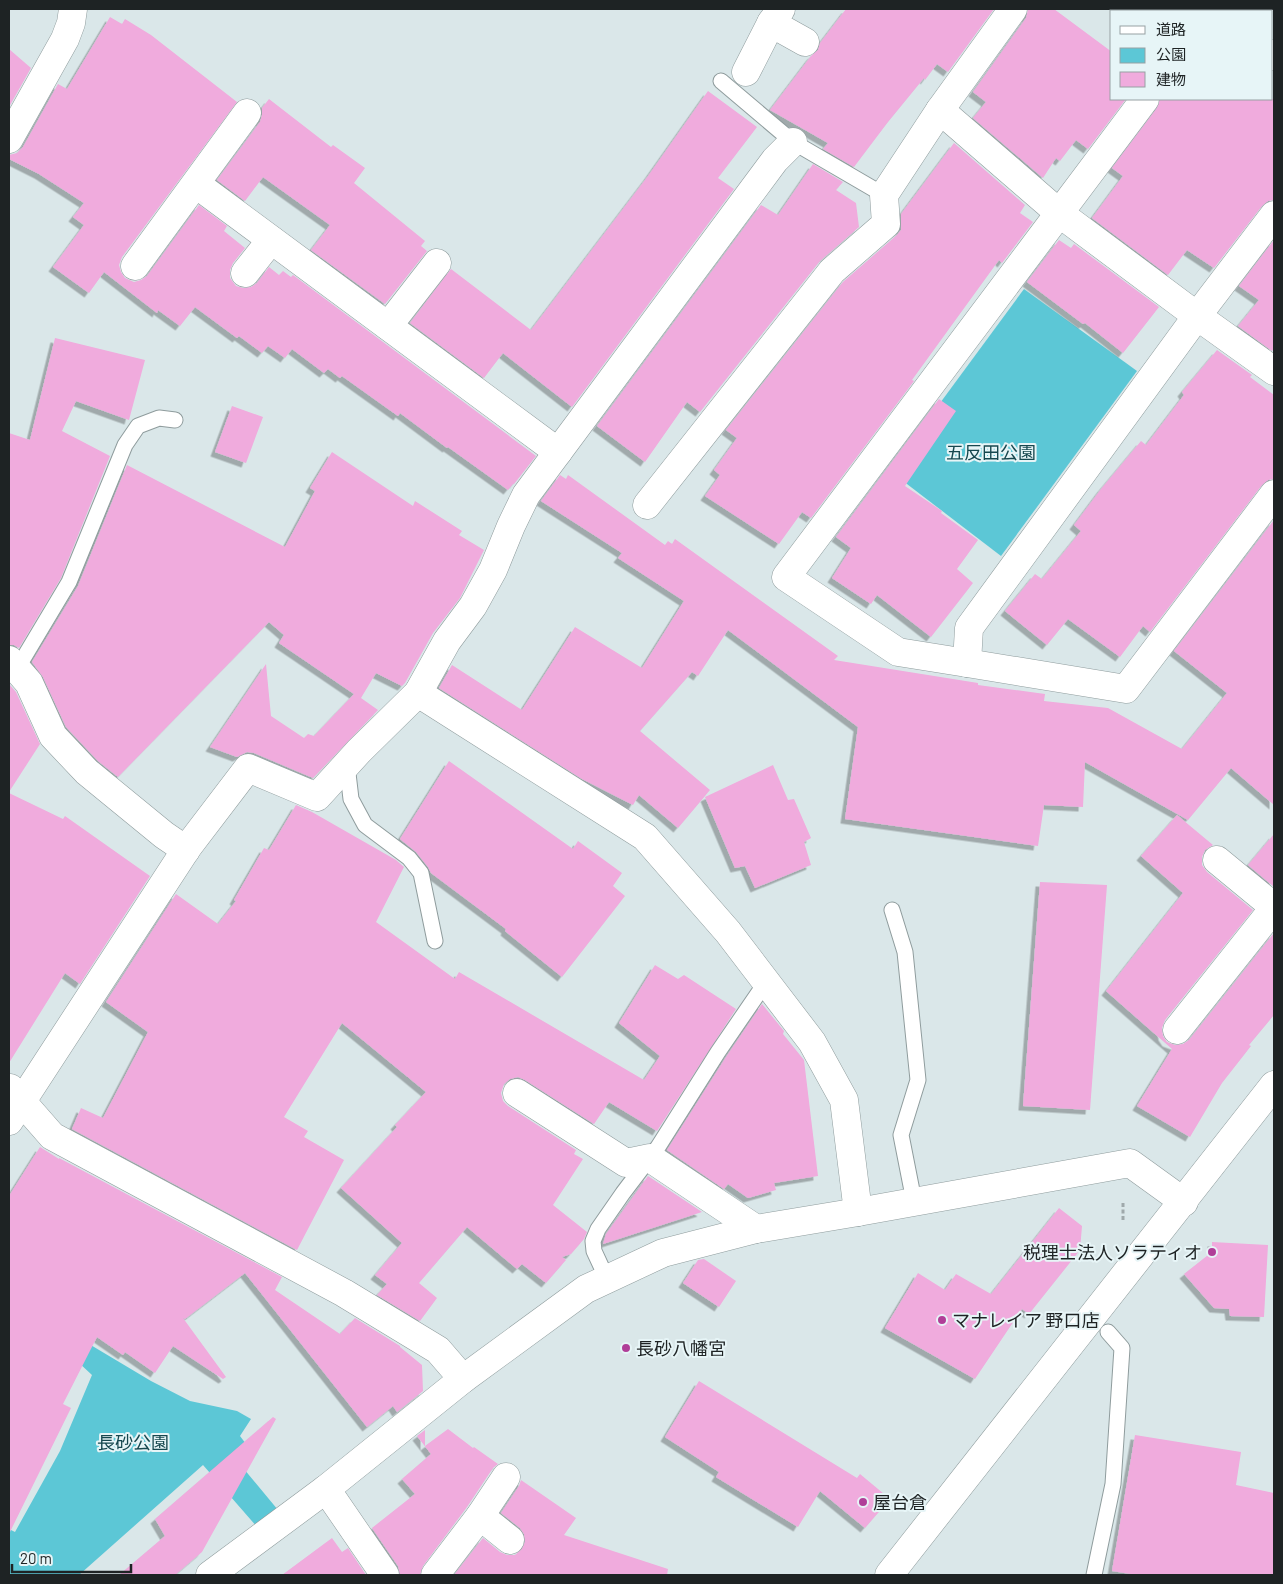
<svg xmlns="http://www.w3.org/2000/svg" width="1283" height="1584" font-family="Barlow,'Noto Sans JP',sans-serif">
<defs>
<filter id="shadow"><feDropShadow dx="-4.5" dy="4.5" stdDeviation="0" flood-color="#0004"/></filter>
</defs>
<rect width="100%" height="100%" fill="#dae7e9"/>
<g fill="#5cc7d6">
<path d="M1024,289L1137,371L1001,556L890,471Z"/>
<path d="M89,1344L151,1381L190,1401L237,1411L251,1419L240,1436L246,1444L234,1457L278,1510L257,1527L203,1465L79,1575H9V1529L15,1532L60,1451L92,1375L78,1362Z"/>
</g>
<g fill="#f0abdd" filter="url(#shadow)">
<path d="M846,9H994L948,72L937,64L925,80L924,78L888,122L854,167L823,149L828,143L770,110L811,56L818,50L820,43Z"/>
<path d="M1028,9H1054L1112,52V99H1126L1088,149L1076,140L1060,161L1056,158L1043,178L973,118L986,102L973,92L1026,18Z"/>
<path d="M110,17L122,24L125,19L151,35L237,102L122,257L119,265L121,272L125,278L134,282L141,280L147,276L199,205L227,226L224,231L245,248L233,263L230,270V278L236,286L243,288L251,287L257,283L269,267L279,275L283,271L291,277L293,275L536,456L514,484H513L508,490L448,447L447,448L400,413L398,416L342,376L340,378L328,369L324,373L292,349L285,358L268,346L262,353L239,336L237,338L195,307L180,326L158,310L157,313L104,272L89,293L53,267L84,225L73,217L84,203L39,174L9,159V155L17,153L23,147L58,84L67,89Z"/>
<path d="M9,49L31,68L9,107Z"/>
<path d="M708,91L757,127L718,178L734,189L572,407L503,353L484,378L410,323L451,269L531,330L648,176Z"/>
<path d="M269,99L331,147L333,145L365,168L354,183L425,241L421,246L427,251L385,304L311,250L330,225L263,177L245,201L217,180L260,122L262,115V108Z"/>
<path d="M1160,99H1274V200L1268,201L1262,206L1214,268L1187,250L1168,275L1092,218L1123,176L1112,168L1157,108Z"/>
<path d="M954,143L1025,205L1020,213L1033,222L1002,263L999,260L912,380L914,381L811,518L802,512L779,544L705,496L720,475L714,470L737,438L726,430L843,282L897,235L901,230V214Z"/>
<path d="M813,164L843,182L836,190L856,203L859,227L820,261L700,412L687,402L645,462L597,426L761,205L778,215Z"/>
<path d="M1059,240L1071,248L1074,244L1159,307L1123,353L1085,323L1083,324L1027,282Z"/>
<path d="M1274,240V348L1272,351L1238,326L1259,300L1239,286Z"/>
<path d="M55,338L145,360L129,420L76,401L62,431L110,456L61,578L19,648L14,645H9V433L30,440Z"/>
<path d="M1217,350L1252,375L1250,377L1274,395V479L1268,480L1262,485L1150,632L1143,626L1120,657L1068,619L1047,645L1005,611L1035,574L1042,579L1081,531L1074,525L1101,489L1141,441L1146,445L1184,395L1182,392Z"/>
<path d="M939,399L956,411L905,486L942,511L941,513L978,540L957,569L973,583L931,637L877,595L871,604L832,578L851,548L836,537Z"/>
<path d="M232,406L263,417L246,463L215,452Z"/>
<path d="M332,452L413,506L415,501L462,531L459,535L484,550L460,598L433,633L405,683L402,686L376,673L361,698L378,710L313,778L254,753L247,752L237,757L210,747L266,664L271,716L304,738L308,734L314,736L354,694L279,643L284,635L269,622L118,777L98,761L66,727L43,677L32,662L78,586L127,465L285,547L315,491L310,488Z"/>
<path d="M560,475L566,479L568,475L665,545L668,541L672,544L675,539L838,656L834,660L978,683V685L1045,694L1044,701L1108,708L1182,749L1227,693L1174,651L1274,520V805L1231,768L1188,820L1085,762L1083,807L1044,805L1038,846L845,819L858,727L728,630L698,676L692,672L640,731L710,790L678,828L639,795L633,805L582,779L439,688L452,665L522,710L575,627L642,668L684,601L618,558L622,553L541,501Z"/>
<path d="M9,684L16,692L40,744L9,792Z"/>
<path d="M449,761L573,849L578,841L622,873L613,886L625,896L562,977L505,931L506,929L431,873L428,867L416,852L400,839Z"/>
<path d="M773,765L788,800L794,799L811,838L804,842L811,865L755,888L745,866L735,868L705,797Z"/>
<path d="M9,793L63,819L65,816L150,876L80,984L65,973L9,1063Z"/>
<path d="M296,805L312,812L396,860L404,867L376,922L455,979L459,972L644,1080L660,1056L619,1023L655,965L678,979L684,975L736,1009L657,1131L609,1102L594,1124L525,1080L518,1077L510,1079L504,1084L501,1093L503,1101L508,1106L576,1150L574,1154L583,1159L553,1205L587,1232L584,1239L571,1254L562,1257L566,1260L546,1283L522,1264L517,1269L467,1227L419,1283L437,1298L420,1321L377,1295L387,1284L375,1275L402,1243L341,1188L397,1127L395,1125L426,1092L342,1023L284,1117L308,1131L304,1137L344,1160L297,1250L72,1129L81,1108L103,1118L148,1032L106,1002L176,894L218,924L236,901L234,900L264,848L269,850Z"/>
<path d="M1177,815L1213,845L1205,850L1202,857V865L1207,872L1253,910L1165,1020L1162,1028L1163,1036L1167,1042L1175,1045L1183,1044L1189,1040L1274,933V1015L1249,1045L1251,1046L1222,1083L1190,1137L1137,1106L1172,1049L1106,991L1183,893L1141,856Z"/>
<path d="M1274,834V887L1248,865Z"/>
<path d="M1040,882L1107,885L1090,1110L1023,1106Z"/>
<path d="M762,1004L784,1031L783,1034L804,1060L818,1176L774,1183L776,1190L748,1198L728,1184L724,1189L667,1150L726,1057Z"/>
<path d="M40,1147L59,1159V1158L282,1277L275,1290L340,1334L355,1318L400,1346V1347L422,1365L423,1391L397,1412L393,1406L367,1427L245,1273L185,1319L183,1318L226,1377L223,1379L173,1346L155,1373L125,1352L123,1355L97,1337L63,1404L71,1408L9,1534V1196Z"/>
<path d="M648,1176L702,1212L603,1244L606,1234Z"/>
<path d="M1059,1208L1082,1226L1080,1250L1029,1314L1022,1309L975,1379L885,1328L918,1273L945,1290L956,1274L991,1294Z"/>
<path d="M1212,1242L1268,1245L1264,1317L1230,1316L1229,1309L1214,1308L1184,1274L1212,1252Z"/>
<path d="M704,1259L736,1281L719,1307L683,1283L698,1260Z"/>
<path d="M699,1381L857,1478L860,1474L890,1499L865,1528L820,1491L798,1527L716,1477L719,1472L665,1437Z"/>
<path d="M273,1417L276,1419L202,1552L175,1575H119L165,1536L155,1519Z"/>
<path d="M448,1429L473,1448L474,1447L498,1464L493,1468L467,1507L423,1566L420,1575H400L398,1566L372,1528L415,1494L402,1479L431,1454L417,1436L425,1430V1446Z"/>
<path d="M1135,1435L1241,1452L1236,1485L1274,1493V1575H1137L1112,1571Z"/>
<path d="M521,1480L576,1518L564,1535L668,1569L667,1575H454L483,1538L500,1552L507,1555H515L522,1549L525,1542L524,1534L520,1528L501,1513L519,1486Z"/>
<path d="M332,1538L342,1552L348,1548L366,1575H282Z"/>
</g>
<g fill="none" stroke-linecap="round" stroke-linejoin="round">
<g stroke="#8f9c9d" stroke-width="17">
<g id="lane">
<path d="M721,81L793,142L884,195"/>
<path d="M17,669L69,582L125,445L138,426L159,418L175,420"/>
<path d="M347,765L351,799L365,825L409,858L421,873L435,941"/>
<path d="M892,910L905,952L918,1080L901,1135L914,1201"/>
<path d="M607,1279L594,1251L593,1241L598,1229L623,1193L658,1147L718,1052L766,982"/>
<path d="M1094,1575L1113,1484L1122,1348L1108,1332"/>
</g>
</g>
<g stroke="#8f9c9d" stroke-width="29">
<g id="street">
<path d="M1208,9L1211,11"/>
<path d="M771,23L805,42"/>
<path d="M1272,54L1274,56"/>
<path d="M746,72L771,23L781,9"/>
<path d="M1145,99L786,577L898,652L967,663L969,628L1197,316L1274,215"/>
<path d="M940,110L1059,213L1197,316L1274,371"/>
<path d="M9,139L65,39L71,23L73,9"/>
<path d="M196,184L558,452"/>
<path d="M135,266L247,113"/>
<path d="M245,273L271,240"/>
<path d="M388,326L437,263"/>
<path d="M647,505L832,271L886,224L884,195L940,110L1013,9"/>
<path d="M9,660L29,683L53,736L87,772L164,835L186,850"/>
<path d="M967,663L1126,689L1274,494"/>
<path d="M418,693L645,837L728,932L812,1042L844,1100L858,1212"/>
<path d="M1217,860L1274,907"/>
<path d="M1177,1030L1274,908"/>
<path d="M10,1088L52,1136L344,1293L438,1350L463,1379"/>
<path d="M517,1093L626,1163L650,1158L756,1229"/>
<path d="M9,1121L187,848L248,768L317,797L359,751L418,693L447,641L473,606L493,570L511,526L526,495L775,160L793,142"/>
<path d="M326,1489L385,1575"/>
<path d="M480,1516L510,1540"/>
<path d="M210,1575L326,1489L463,1379L586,1289L663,1253L756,1229L858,1212L1130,1163L1184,1202"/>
<path d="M435,1575L480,1516L506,1477"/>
</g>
</g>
<g stroke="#8f9c9d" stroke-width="29">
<path id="secondary" d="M889,1575L1274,1085"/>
</g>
<path stroke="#9fa9ab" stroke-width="3" stroke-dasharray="4 2.5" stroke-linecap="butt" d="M1123,1220V1201"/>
<use href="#lane" stroke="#fff" stroke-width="15"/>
<use href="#street" stroke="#fff" stroke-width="28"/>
<use href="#secondary" stroke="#fff" stroke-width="28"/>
</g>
<g fill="#b03e98" stroke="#e7f5f7" stroke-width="2">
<circle cx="1212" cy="1252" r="5"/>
<circle cx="942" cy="1320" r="5"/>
<circle cx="626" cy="1348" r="5"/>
<circle cx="863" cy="1502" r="5"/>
</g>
<g text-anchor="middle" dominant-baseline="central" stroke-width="4" stroke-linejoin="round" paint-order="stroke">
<g font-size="18" fill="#17484f" stroke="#e7f5f7">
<text x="991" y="452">五反田公園</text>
<text x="133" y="1442">長砂公園</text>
</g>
<g font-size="18" fill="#1e2324" stroke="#e7f5f7" text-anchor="start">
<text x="1202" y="1252" text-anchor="end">税理士法人ソラティオ</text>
<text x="952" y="1320">マナレイア 野口店</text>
<text x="636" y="1348">長砂八幡宮</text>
<text x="873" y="1502">屋台倉</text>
</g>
</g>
<rect width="1283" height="1584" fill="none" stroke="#1e2324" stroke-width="20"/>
<rect x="1110" y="10" width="162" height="90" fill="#e7f5f7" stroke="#97a1a3"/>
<rect x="1120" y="26" width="25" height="8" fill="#ffffff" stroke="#97a1a3"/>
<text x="1156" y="35" font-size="15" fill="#1e2324">道路</text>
<rect x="1120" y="48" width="25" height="15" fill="#5cc7d6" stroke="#97a1a3"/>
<text x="1156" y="60" font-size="15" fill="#1e2324">公園</text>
<rect x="1120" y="72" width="25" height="15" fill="#f0abdd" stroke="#97a1a3"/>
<text x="1156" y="85" font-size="15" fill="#1e2324">建物</text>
<path d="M12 1564v8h119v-8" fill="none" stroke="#1e2324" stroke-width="2.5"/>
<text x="20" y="1564" font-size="15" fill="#1e2324" stroke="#e7f5f7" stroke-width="4" paint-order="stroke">20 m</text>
</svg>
